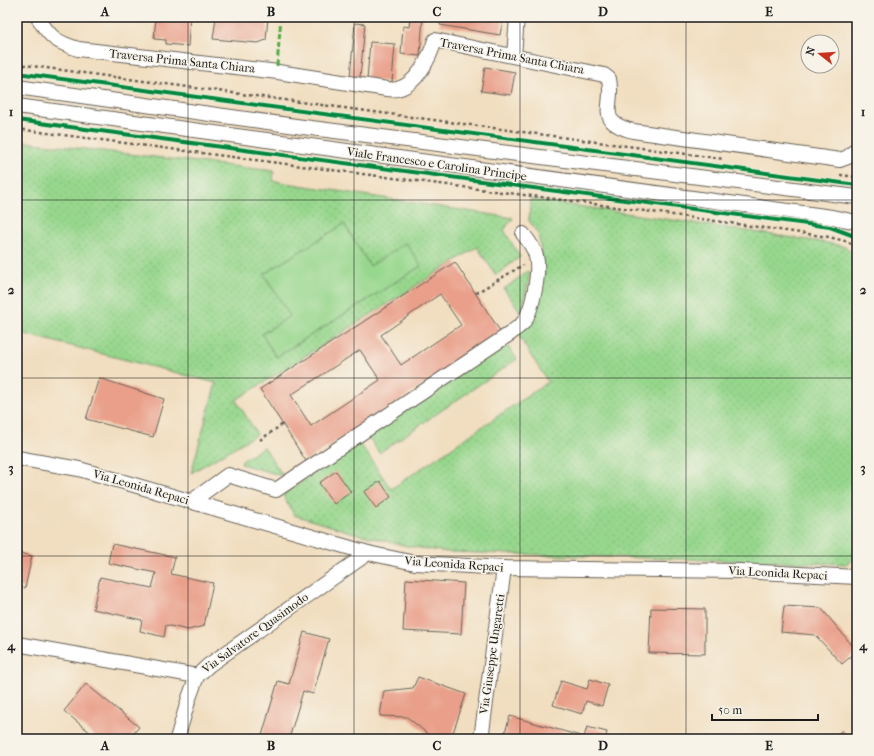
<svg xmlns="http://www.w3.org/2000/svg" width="874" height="756" font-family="'IM FELL French Canon',serif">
<defs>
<pattern id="grass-dots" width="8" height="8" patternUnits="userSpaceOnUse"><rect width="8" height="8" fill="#97d78d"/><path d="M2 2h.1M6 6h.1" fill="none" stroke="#82b879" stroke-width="1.8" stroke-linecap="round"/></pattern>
</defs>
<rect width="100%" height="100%" fill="#f7f3e8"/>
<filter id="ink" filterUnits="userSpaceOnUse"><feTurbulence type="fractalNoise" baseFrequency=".025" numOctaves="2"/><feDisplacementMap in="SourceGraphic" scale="8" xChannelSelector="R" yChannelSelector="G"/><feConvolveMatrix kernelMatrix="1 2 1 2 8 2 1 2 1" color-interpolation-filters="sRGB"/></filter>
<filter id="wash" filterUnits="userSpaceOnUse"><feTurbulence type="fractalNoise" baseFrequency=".012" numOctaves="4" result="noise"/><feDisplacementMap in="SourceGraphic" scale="16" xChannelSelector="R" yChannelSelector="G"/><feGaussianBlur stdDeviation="0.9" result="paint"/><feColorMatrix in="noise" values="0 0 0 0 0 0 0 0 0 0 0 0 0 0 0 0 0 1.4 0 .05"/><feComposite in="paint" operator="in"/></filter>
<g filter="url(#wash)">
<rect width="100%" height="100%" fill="#f1dec0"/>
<g fill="url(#grass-dots)" stroke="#5a7a54" fill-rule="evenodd">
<path d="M17,141L274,171L273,181L513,218L504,230L520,257L496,275L477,247L236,400L257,434L191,473L216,383L17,332ZM344,224L370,266H421L276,357L262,334L290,316L264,274Z"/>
<path d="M530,199L828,243L846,247L857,258V556L846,564L447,552L407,546L354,533L294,515L283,495L359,442L391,489L548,382L528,351L518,334L544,272L538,232L529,221Z"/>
<path d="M528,271L530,273L522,314L504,289Z"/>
<path d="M505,342L517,359L379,453L368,436Z"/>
<path d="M264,447L283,476L241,464L242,461Z"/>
</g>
<path fill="#97d78d" stroke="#5a7a54" d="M344,224L370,266L406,243L421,266L276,357L262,334L290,316L264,274Z"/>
<g id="blocks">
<g fill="#e99f89" fill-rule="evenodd">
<path d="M156,17H190L188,46L166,44V40L154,39Z"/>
<path d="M216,17H268L266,40L258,43L213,39Z"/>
<path d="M410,17H423L420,56L401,54L403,26L409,27Z"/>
<path d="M441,17H498L503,18L500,35L440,25Z"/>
<path d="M355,23L365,24L360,78L350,77Z"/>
<path d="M370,42L395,44L392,82L367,80Z"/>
<path d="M485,67L515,72L511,95L481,91Z"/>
<path d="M455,262L502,334L306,461L260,389ZM440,294L461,325L401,365L381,335ZM360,350L380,380L311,426L291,395Z"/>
<path d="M99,378L164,399L153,437L86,419Z"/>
<path d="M336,471L351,492L334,504L319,483Z"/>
<path d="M380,481L391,497L376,508L364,492Z"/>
<path d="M112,544L175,557L171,574L213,583L204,626L188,630L166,625L164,637L140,631L142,620L93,609L100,577L152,588L156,573L108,563Z"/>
<path d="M17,552L32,556L25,588L17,586Z"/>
<path d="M406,579L464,583L461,634L403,631Z"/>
<path d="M784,606L821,608L857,651L842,664L815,635L781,632Z"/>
<path d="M651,608L705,609V654L649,653Z"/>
<path d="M304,632L329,639L313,694L303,691L289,739H261L278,681L289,684Z"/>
<path d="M418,677L466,694L451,739H434L407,717L380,716L384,691L413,688Z"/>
<path d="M590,679L608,685L602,706L586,701L582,714L553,705L561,681L587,689Z"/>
<path d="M86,684L139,727L129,739H98L64,711Z"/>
<path d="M510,716L584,737L587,727L607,732L605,739H503Z"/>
<path d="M842,730L849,739H834Z"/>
</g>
</g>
</g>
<g filter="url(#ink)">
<use href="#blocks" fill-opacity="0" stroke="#676055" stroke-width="1"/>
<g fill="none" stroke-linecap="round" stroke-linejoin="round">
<g stroke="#676055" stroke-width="16">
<g id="minor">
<path d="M39,17V19C51,39 57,42 78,49L278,72L387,89C390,89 394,90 397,89C417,85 430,57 435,40L604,75L609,79C615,107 594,121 633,131L840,160L848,157L857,149"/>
<path d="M514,56L517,17"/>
<path d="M17,87L303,127L857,197"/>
<path d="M17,106L832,217L857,222"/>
<path d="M17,458L79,469L368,553L415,563L504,568L740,571L857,577"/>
<path d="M192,501L228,475L276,490L511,333C514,330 520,326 523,323C533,310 540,272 536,256C534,248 528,240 523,234"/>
<path d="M17,644L197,676"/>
<path d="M177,739L189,698L197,676L209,665L368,553"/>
<path d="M481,739L504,568"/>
</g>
</g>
<g stroke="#676055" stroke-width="2.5" stroke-dasharray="3 3" stroke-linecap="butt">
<path d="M17,64L724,159"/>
<path d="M17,129L609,206L829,237L849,242L857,250"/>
<path d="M840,175L857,177"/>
<path d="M476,293L523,265"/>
<path d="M260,440L283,424"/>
</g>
<use href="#minor" stroke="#fff" stroke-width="14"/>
<path stroke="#52a943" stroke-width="3" stroke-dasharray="6 3" stroke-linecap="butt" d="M277,66L281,17"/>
<g stroke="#f7f3e8" stroke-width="6">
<g id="cycleway">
<path d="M17,73L857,185"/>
<path d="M17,120L830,227L857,237"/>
</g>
</g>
<use href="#cycleway" stroke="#00873e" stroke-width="4"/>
</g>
</g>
<path fill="none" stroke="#1c1c1c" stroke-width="1" stroke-opacity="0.55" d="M188,17V739M354,17V739M520,17V739M686,17V739M17,200H857M17,378H857M17,556H857"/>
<g text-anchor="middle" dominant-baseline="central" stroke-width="3" stroke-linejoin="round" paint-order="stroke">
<g font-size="12" fill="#1c1c1c" stroke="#f7f3e8">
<text transform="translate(512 56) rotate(11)">Traversa Prima Santa Chiara</text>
<text transform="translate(182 61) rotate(6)">Traversa Prima Santa Chiara</text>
<text transform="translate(437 164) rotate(8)">Viale Francesco e Carolina Principe</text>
<text transform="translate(141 487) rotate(16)">Via Leonida Repaci</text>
<text transform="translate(454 564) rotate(4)">Via Leonida Repaci</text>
<text transform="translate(778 573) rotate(3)">Via Leonida Repaci</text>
<text transform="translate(255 633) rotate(-36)">Via Salvatore Quasimodo</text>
<text transform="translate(492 654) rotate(-82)">Via Giuseppe Ungaretti</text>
</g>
</g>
<rect width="874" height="756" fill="none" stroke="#f7f3e8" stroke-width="44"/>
<g transform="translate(820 54) rotate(287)"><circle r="19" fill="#f7f3e8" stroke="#9f9d96"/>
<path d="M0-3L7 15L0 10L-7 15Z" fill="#c8321e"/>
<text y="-6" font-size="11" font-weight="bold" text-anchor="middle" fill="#1c1c1c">N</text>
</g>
<path d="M712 714v6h106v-6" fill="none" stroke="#1c1c1c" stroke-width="2"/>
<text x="718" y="714" font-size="12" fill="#1c1c1c" stroke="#f7f3e8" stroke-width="3" paint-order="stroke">50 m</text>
<rect x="22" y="22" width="830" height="712" fill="none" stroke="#1c1c1c" stroke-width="1.5"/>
<g font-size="13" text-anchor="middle" font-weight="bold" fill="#1c1c1c">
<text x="105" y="16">A</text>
<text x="271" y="16">B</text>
<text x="437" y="16">C</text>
<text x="603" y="16">D</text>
<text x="769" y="16">E</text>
<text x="11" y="116">1</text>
<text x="863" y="116">1</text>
<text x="11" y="294">2</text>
<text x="863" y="294">2</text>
<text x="11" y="472">3</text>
<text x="863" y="472">3</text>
<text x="11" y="650">4</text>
<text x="863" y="650">4</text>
<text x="105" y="750">A</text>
<text x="271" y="750">B</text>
<text x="437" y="750">C</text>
<text x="603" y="750">D</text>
<text x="769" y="750">E</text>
</g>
</svg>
